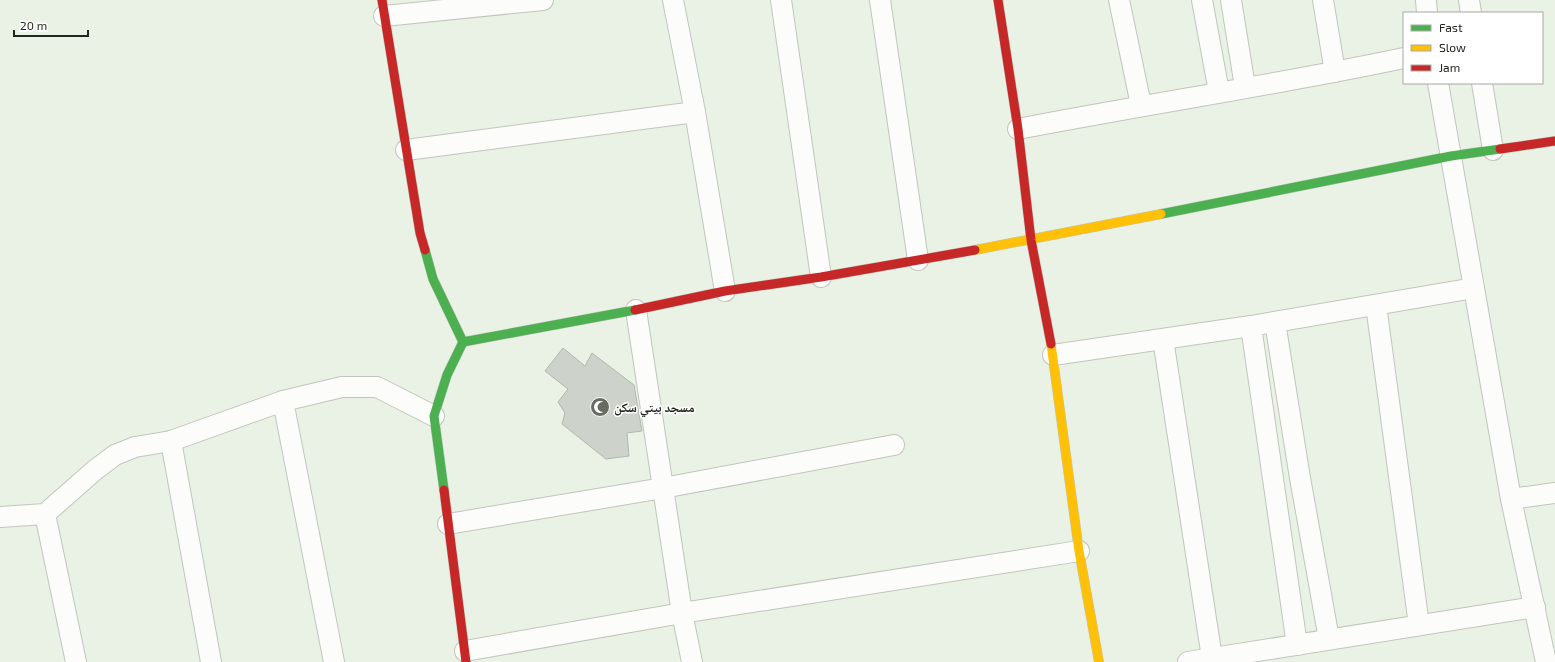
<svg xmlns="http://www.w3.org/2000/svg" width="1555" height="662" font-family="'Exo 2','Noto Naskh Arabic',sans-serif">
<rect width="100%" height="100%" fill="#eaf1e5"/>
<path fill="#cdd3ca" stroke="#b2b8af" d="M563,348L585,366L592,353L634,385L642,431L627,433L629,456L606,459L562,424L565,413L558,402L568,389L545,371Z"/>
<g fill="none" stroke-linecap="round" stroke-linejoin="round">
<g stroke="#c0c6bc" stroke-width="22">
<g id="street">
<path d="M673,0L695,112L725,291"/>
<path d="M781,0L821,277"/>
<path d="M880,0L918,260"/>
<path d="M1119,0L1141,105"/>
<path d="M1202,0L1219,92"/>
<path d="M1231,0L1245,87"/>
<path d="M1323,0L1335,72"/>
<path d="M1426,0L1427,13"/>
<path d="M1469,0L1471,13"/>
<path d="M384,16L543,0"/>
<path d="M1438,83L1511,499L1546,662"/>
<path d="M1482,83L1493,150"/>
<path d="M1018,129C1147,104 1276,85 1404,58"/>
<path d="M406,150L695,112"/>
<path d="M1376,305L1419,625"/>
<path d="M636,310L682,613L692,662"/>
<path d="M1275,322L1300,478L1329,639"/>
<path d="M1251,326L1297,645"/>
<path d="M1163,339L1212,658"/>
<path d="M1053,355L1251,326L1474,288"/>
<path d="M283,401L334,662"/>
<path d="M171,441L211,662"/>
<path d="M1511,499L1555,493"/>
<path d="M45,514L76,662"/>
<path d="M0,517L45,514L95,470L115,455L135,447L171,441L283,401L342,387H377L434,416"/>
<path d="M448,524L663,488L894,445"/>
<path d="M465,651L682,613L1079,551"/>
<path d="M1188,662L1535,607"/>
</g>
</g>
<g stroke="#c0c6bc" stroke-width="10">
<g id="fast">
<path d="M1161,214L1451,156L1500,149"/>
<path d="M425,250L433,279L463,342L447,375L434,416L444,490"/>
<path d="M463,342L635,310"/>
</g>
</g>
<g stroke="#c0c6bc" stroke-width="10">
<g id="slow">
<path d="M975,250L1161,214"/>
<path d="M1051,344L1079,551L1099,662"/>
</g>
</g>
<g stroke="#c0c6bc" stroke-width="10">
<g id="jam">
<path d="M382,0L420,233L425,250"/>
<path d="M998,0L1018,129L1031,240L1051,344"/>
<path d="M1500,149L1555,141"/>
<path d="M635,310L725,291L821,277L975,250"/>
<path d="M444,490L466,662"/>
</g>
</g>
<use href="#street" stroke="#fcfdfb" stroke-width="20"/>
<use href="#fast" stroke="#4caf50" stroke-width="9"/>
<use href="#slow" stroke="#ffc107" stroke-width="9"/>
<use href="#jam" stroke="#c62828" stroke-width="9"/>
</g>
<defs>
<g id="mosque-disc" transform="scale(1)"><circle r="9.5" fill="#676c63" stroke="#fff"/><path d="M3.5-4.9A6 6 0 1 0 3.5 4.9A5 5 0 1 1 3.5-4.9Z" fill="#fff"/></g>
</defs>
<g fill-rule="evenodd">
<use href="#mosque-disc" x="600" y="407"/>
</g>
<g text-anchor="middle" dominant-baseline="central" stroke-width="3" stroke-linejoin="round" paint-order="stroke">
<g font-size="13" font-weight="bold" fill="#21251d" stroke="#fff" text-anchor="start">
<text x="614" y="407">مسجد بيتي سكن</text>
</g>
</g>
<rect x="1403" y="12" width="140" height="72" fill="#ffffff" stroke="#a6a8a5"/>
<rect x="1411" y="25" width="20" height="6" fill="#4caf50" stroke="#a6a8a5"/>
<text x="1439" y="32" font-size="12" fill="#21251d">Fast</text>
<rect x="1411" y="45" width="20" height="6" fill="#ffc107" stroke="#a6a8a5"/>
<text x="1439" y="52" font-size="12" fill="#21251d">Slow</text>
<rect x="1411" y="65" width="20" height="6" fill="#c62828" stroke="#a6a8a5"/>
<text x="1439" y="72" font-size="12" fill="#21251d">Jam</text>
<path d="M14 30v6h74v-6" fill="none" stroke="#21251d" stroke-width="2"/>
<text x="20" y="30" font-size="12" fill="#21251d" stroke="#ffffff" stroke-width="3" paint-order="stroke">20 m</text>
</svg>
